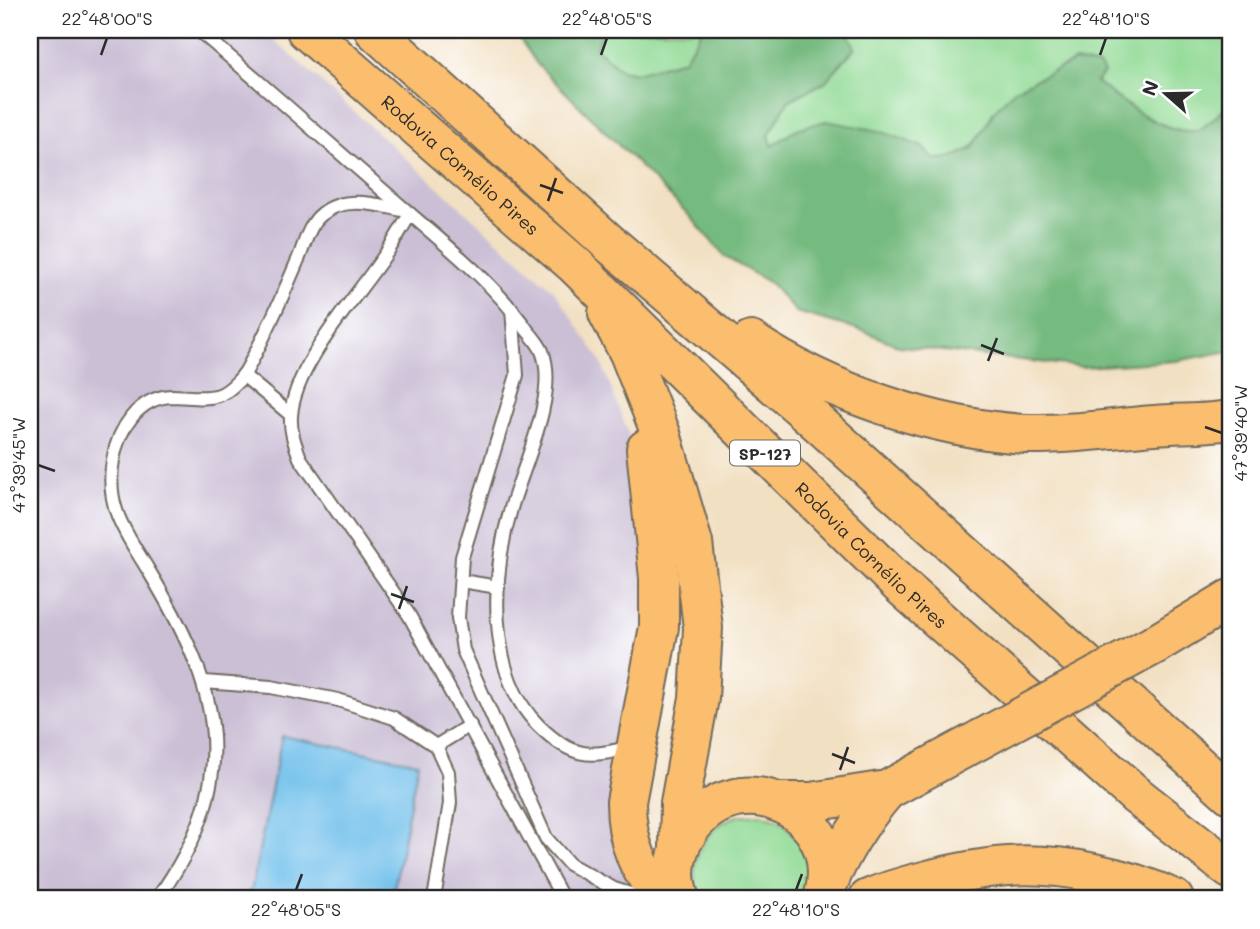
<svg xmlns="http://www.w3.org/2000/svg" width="1260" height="929" font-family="Mali,sans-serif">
<rect width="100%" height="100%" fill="#fff"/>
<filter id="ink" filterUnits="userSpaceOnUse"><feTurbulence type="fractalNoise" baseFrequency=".0143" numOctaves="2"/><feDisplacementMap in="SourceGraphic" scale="14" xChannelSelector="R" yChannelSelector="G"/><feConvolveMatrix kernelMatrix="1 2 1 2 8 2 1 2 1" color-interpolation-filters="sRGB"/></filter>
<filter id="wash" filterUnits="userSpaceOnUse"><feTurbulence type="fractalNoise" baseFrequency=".00686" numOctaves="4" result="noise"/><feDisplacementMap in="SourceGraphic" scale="28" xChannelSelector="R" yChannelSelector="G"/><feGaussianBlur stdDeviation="1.57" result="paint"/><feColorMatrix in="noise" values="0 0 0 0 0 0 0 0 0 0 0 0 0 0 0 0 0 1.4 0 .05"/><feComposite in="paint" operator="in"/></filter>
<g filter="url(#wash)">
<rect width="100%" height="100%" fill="#f2e0c2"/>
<path fill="#cbbfd5" d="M30,30H263L555,292L600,359L628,433L644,496L648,612L624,737L649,899H30Z"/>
<g fill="#92da95" stroke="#5e8260" stroke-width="2">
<path d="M603,30H702L684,60L636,73L621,70L596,49Z"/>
<path d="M843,30H1230V104C1221,111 1210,124 1200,129C1172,141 1117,98 1096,82L994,111C977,142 974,158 934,159L921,146L797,129L772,146L769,135L788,101L825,82L849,35Z"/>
<path d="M760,814L782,821L811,857L808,899H700C684,868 704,825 738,816C745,815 753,815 760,814Z"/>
</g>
<path fill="#75ba7e" stroke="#507254" stroke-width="2" d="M514,30H603L596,49L621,70L636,73L684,60L702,30H843L849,35L855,48L825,82L788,101L769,135L772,146L797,129L826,121L880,131L921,146L934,159H948L974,148L994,111L1015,89L1075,61L1100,66L1104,73L1096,82C1117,99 1172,141 1200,129C1210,124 1221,111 1230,104V351L1176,361L1083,367L899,346L864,331L796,312L770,283L725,257L689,215L537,64Z"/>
<path fill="#71c0eb" stroke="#4e768b" stroke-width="2" d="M282,736L418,763L392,899H245L246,892H251Z"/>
</g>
<g filter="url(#ink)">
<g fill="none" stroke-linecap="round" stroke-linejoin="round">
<g stroke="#716a60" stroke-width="16">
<g id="service">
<path d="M198,30C267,88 334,148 402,207C446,245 494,283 527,330C532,336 539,344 542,351C559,392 524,464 512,505C492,571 485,673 539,726C571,757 589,759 630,747"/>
<path d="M410,214C402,228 394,242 385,255C356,298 294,365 291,416C290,432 295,444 300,458L409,615L563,899"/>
<path d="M512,309L517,375L462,557L458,618L463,650L546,838L569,864L614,889L646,899"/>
<path d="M243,375L291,415"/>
<path d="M461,581L498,587"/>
<path d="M204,682L271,687L338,700L394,718L436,746L448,772L450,803L434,899"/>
<path d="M436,746L470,725"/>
<path d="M157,899C245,776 221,690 147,568C125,532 105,506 113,460C118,430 138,397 172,396C188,396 204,400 219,395C228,392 234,385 240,379C247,372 251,361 256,352C272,321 286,288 300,255C305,242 310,223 322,214C345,195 377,205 403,210"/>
</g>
</g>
<g stroke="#716a60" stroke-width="42">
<g id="primary">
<path d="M1154,645L1230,599"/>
<path d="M780,802H811L887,790L981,739"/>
<path d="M827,886C842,849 861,820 887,790"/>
<path d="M680,899C672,879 674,856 685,837C730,756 850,808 823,899"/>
</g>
</g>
<g stroke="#716a60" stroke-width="42">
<g id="trunk">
<path id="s1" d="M306,30L575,265L899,584L1137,796L1230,869"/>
<path d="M374,30L609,243L806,412L1230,794"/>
<path d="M608,313L629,353L661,434L693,543L703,628L699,698L680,803L679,847"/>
<path d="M751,341C827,392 935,429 1027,434C1070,435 1113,428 1155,425C1180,423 1206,424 1230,420"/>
<path d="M646,449L659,578V627L626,802C626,839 638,879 671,899"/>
<path d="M868,899C886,891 904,886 924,881C951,874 980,868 1008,866C1060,862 1128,877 1174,899"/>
</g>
</g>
<use href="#service" stroke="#fff" stroke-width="12"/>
<use href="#primary" stroke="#fbbe6e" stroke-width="38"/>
<use href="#trunk" stroke="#fbbe6e" stroke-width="38"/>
<g stroke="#716a60" stroke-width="42" stroke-linecap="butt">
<path id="primary-bridge" d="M981,739L1154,645"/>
</g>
<use href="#primary-bridge" stroke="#fbbe6e" stroke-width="38"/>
</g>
</g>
<path fill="none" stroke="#2b2b2b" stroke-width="2.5" d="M101,55L107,38M601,55L607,38M1100,55L1106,38M540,185L563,193M548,201L556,178M981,345L1004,354M988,361L997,338M1205,427L1222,433M38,465L55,471M391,594L414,602M399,609L407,586M832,754L855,763M840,770L848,747M296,890L302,874M796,890L802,874"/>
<g text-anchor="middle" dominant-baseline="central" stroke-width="7" stroke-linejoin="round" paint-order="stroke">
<rect fill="#fff" stroke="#6b6b6b" stroke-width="2" x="730" y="440.5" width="70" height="25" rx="5"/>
<g font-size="16" font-weight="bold" fill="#2b2b2b">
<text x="765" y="453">SP-127</text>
</g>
<g font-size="18" fill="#2b2b2b" stroke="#fff">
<text stroke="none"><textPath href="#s1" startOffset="205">Rodovia Cornélio Pires</textPath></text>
<text stroke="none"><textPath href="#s1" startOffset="772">Rodovia Cornélio Pires</textPath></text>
</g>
</g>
<rect width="1260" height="929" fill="none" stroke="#fff" stroke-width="77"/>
<g transform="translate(1166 94) rotate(290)" stroke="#ffffff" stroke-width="5" paint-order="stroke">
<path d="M0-5L12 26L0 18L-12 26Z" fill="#2b2b2b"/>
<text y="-10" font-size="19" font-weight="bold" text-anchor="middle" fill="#2b2b2b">N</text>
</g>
<rect x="38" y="38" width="1184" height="852" fill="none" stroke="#2b2b2b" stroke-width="2.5"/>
<g font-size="18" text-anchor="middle" fill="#2b2b2b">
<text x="107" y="25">22°48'00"S</text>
<text x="607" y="25">22°48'05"S</text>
<text x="1106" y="25">22°48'10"S</text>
<text transform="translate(1241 433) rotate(-90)" y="6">47°39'40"W</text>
<text transform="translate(19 465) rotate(-90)" y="6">47°39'45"W</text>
<text x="296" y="916">22°48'05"S</text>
<text x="796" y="916">22°48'10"S</text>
</g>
</svg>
